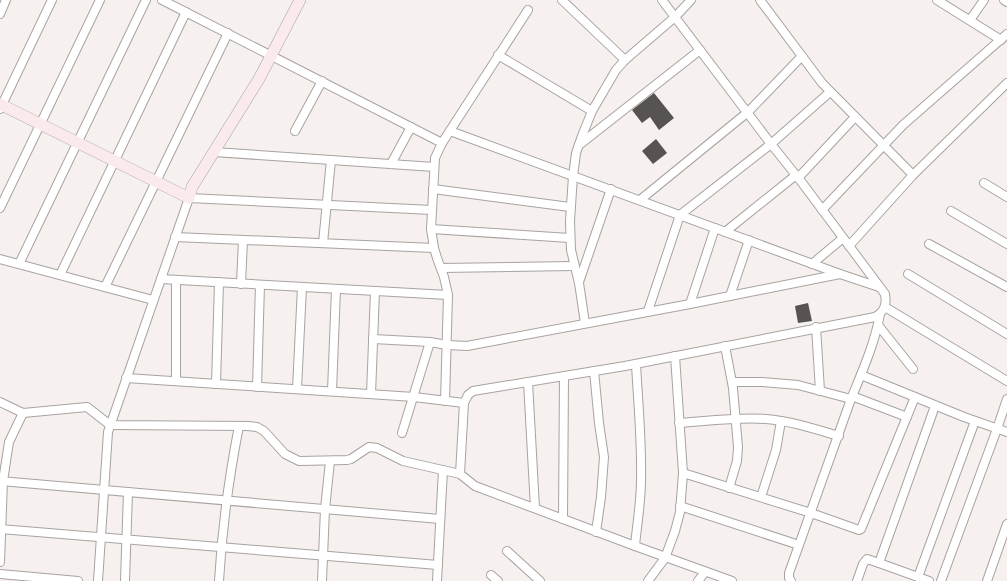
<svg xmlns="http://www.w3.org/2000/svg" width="1007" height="581" font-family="'Alegreya Sans',sans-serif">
<rect width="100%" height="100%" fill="#f6f0ee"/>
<g fill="#575350">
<path d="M654,93L674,118L659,130L650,117L642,123L632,110Z"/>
<path d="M656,139L667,153L653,164L642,151Z"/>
<path d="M808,303L812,321L798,323L795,306Z"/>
</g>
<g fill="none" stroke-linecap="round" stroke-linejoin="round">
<g stroke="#a8a3a1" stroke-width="10">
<g id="street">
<path d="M162,0L442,143"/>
<path d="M562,0L625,60"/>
<path d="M760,0L822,83L913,175"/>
<path d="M937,0L1001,40"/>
<path d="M1004,0L1007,2"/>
<path d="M0,14L6,0"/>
<path d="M970,20L984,0"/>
<path d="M498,55L592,111"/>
<path d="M0,109L52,0"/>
<path d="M295,131L322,81"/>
<path d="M450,131L840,274L879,287"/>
<path d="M579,145L700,50"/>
<path d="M214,152L434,167"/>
<path d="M391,164L411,127"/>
<path d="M798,178L855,117"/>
<path d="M984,183L1007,197"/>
<path d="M433,189L570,207"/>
<path d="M640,200L748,112L802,56"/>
<path d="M0,208L100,0"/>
<path d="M822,210L903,125L1007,34"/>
<path d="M951,211L1007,244"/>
<path d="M431,229L570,238"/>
<path d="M725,232L796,175"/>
<path d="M175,237L434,248L431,229L435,158L442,143L528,10"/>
<path d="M323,243L331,160"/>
<path d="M929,244L1007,287"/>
<path d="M849,246L913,175L1007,83"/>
<path d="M434,248L437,258L444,277L448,295L445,401"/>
<path d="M0,259L153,300"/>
<path d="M19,264L146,0"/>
<path d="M812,264L843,238"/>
<path d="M441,268L574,266"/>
<path d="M908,274L1007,334"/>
<path d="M60,275L186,12"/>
<path d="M161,279L448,295"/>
<path d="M579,282L611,189"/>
<path d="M241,284L243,240"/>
<path d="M105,287L228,33"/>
<path d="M730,296L749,240"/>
<path d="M690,304L715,228"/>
<path d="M885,307L1007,381"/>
<path d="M648,311L680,215L771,144L830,92"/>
<path d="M585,323L579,283L571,250L570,221L573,176L576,153L582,136L592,111L616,70L625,60L675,17L691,0"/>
<path d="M878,325L913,369"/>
<path d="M816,327L820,391"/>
<path d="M373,339L430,342L447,345L467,346L690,304L840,274"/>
<path d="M725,346L733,388L738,447L737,461L729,488"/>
<path d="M594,371L599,423L604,457L601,497L596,532"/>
<path d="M861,375L964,417L1007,432"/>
<path d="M126,378L414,397L464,403"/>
<path d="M176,381V280"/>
<path d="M528,382L535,508"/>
<path d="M733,382H762L798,385L851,399"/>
<path d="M216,384L219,282"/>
<path d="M257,387L260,285"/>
<path d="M297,389L302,287"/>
<path d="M332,391L336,289"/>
<path d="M371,394L375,291"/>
<path d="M852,396L907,417"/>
<path d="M0,402L23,413L87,407L110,425L248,426L257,427L264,431L285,454L299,461L347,460L351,459L369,447L377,448L403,461L460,474L475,486L635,546L732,581"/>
<path d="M679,423C708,421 737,417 766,419C791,421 815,429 839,436"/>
<path d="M402,433L430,342"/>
<path d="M683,473L811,513L859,530L861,529L915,397"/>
<path d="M460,474L464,403L468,395L473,391L625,366L875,317C884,312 887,305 885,294L803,184L771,144L662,0"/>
<path d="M0,481L440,519"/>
<path d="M761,497L776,450L781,421"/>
<path d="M680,506L799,545"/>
<path d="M563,519L564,376"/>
<path d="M0,529L438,565"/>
<path d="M635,546C637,524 641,502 641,480C642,441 638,402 636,364"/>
<path d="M507,551L540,581"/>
<path d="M0,562L3,481L9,442L23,413"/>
<path d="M879,563L935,406"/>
<path d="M0,574L78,581"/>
<path d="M491,575L498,581"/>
<path d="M918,577L975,421"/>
<path d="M98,581L108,432L189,198L432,210"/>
<path d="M125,581L128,492"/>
<path d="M219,581C222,529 229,477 239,426"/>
<path d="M322,581L325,509L330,461"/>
<path d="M437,581L443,470"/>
<path d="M648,581L665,558L675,531L680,512L683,473L675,356"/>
<path d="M698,581L705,572"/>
<path d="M791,581L789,578V573L851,399C862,372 875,343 880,314"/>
<path d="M857,581L863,564L867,559L879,563L929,581"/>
<path d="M941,581L997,429L1007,399"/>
<path d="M987,581L1007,524"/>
</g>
</g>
<g stroke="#a8a3a1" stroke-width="12">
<path id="secondary" d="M0,104L189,198L192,187L259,79L300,0"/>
</g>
<use href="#street" stroke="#fff" stroke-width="8"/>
<use href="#secondary" stroke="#faeaec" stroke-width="11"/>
</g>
</svg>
